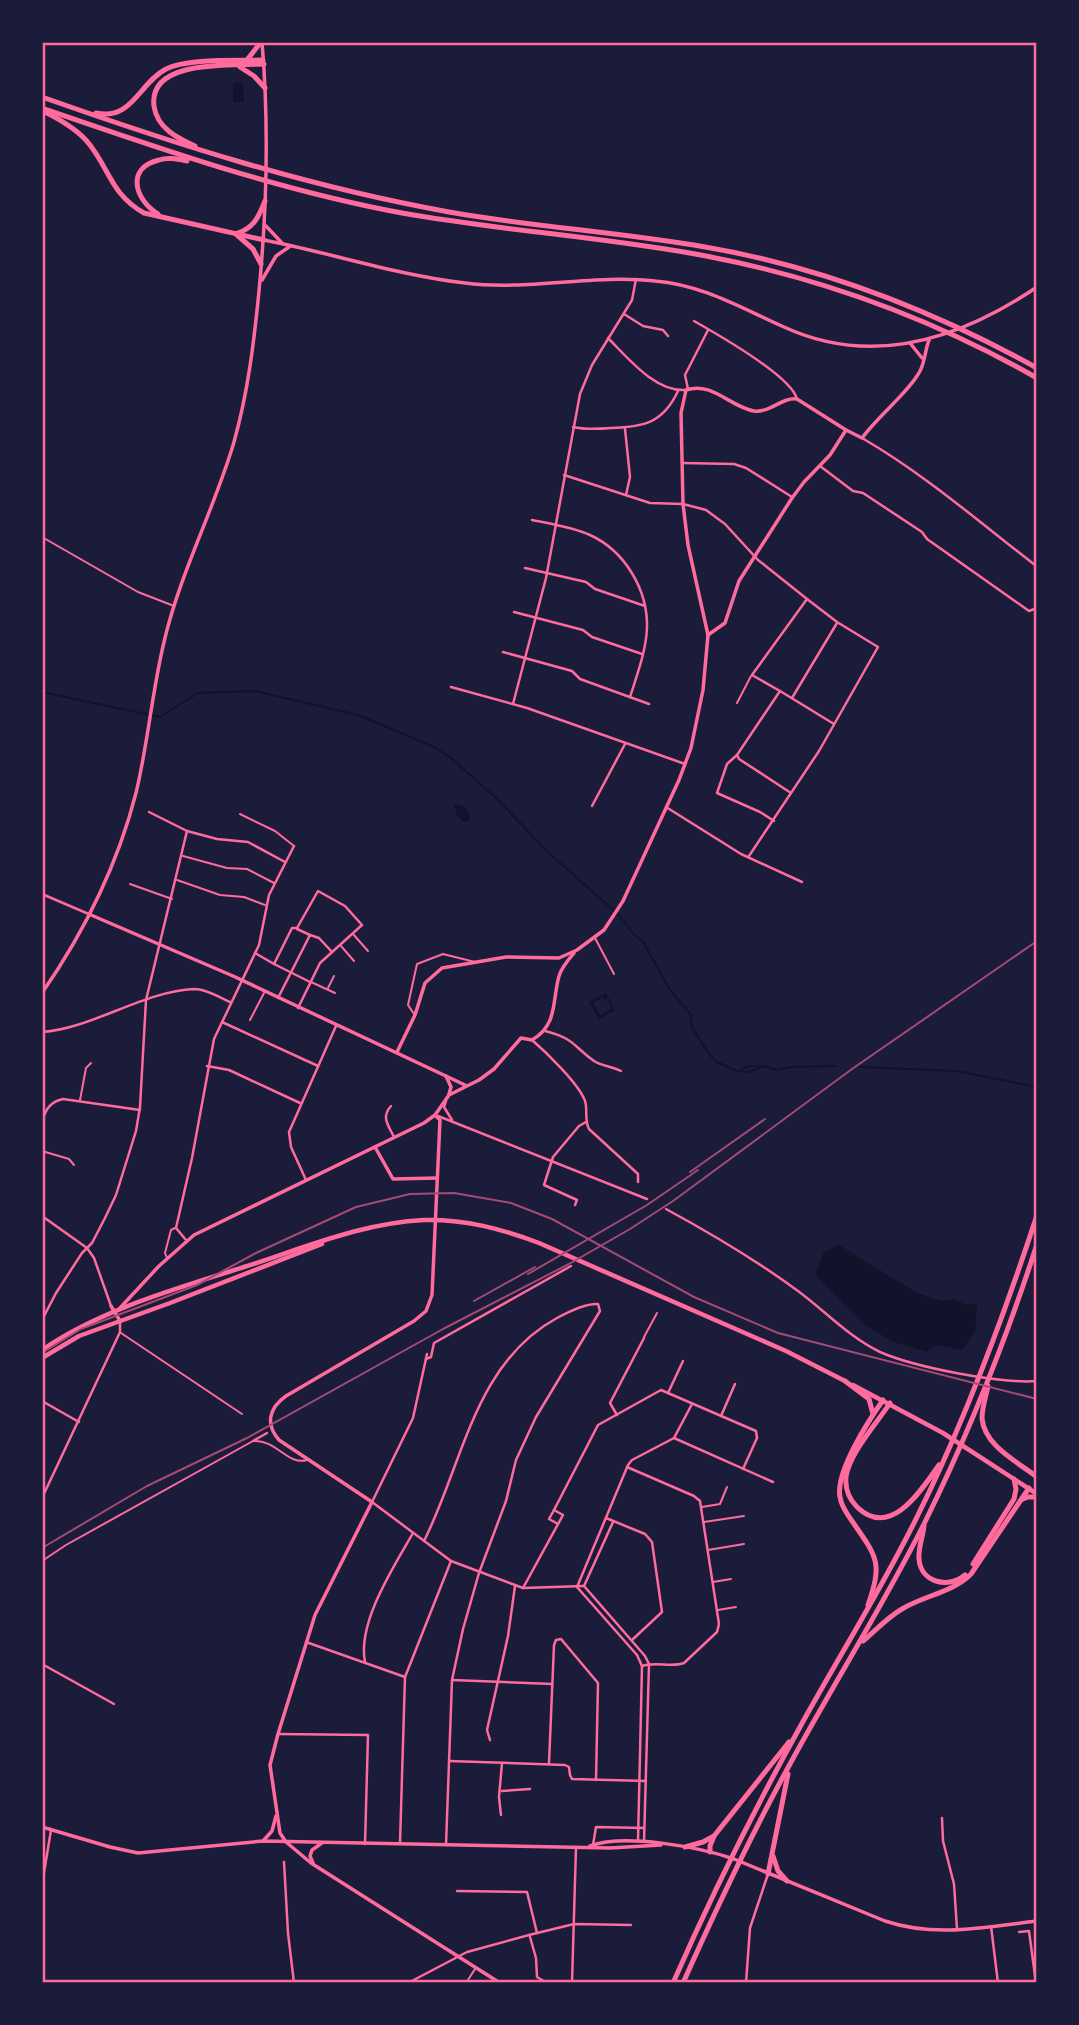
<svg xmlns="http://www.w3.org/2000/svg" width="1079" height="2025" font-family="Raleway,sans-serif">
<rect width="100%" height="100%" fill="#1b1b3a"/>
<g fill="#12122b" fill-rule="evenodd">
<path d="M233,83H243L244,102H233Z"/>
<path d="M454,804C463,804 469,810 470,819L467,822H464L457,816Z"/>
<path d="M606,993L615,1010L599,1019L589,1002ZM603,997L605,1000L608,999L611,1009L600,1015L593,1003Z"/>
<path d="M839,1245L917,1293L942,1301L953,1299L966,1305L977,1304L975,1332L962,1350L937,1345L927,1352L894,1342L863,1324L815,1275L824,1252Z"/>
</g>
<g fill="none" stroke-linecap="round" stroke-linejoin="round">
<g stroke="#12122b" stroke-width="2">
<path d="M42,692L160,717L198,693L255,691L358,715L432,746L451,758L494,796L550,854L620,916L635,936L642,940L670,990L691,1015L692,1027L708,1053L717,1062L737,1071L749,1072L763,1066L777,1070L791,1067L836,1066"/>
<path d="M859,1067L957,1071L1037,1087"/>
<path d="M741,1070L748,1066H762"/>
</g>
<g stroke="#ff6b9d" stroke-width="2">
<path d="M42,537L138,592L174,606"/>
<path d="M737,703L751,676"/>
<path d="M240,814L275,831L294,846"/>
<path d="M183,856L227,868L247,869L274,883"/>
<path d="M177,880L220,895L244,897L265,905"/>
<path d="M130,884L172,899"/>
<path d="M353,934L368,951"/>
<path d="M595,938L614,974"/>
<path d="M341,946L354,961"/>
<path d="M311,982L335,993"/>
<path d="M328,988L334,976"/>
<path d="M414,1014L408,1005L417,964L443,954L475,962"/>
<path d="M250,1020L264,993"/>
<path d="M80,1100L86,1068L91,1063"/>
<path d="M42,1151L69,1159L74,1165"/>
<path d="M167,1258L165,1253L171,1230L175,1228"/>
<path d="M121,1333L242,1414"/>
<path d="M644,1337L657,1313"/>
<path d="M702,1507L720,1504L727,1487"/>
<path d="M704,1522L744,1516"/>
<path d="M708,1550L744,1544"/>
<path d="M42,1561L66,1545L253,1441C276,1439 288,1466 307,1460"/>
<path d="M713,1582L731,1579"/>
<path d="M718,1610L736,1607"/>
<path d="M466,1983L475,1969"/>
</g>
<g stroke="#ff6b9d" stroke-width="2.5">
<path d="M624,314L643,326L663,330L668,336"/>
<path d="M694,321C717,334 791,376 797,399"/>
<path d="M608,338C628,358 655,392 686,390"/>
<path d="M688,389L685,375L708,330"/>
<path d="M573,427C586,430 599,429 611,428C644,427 663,423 678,391"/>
<path d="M625,429L630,477L626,495"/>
<path d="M862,438C924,474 978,521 1035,565L1037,574"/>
<path d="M682,463L734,464L746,468L792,497"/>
<path d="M820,466L853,491L863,493L922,532L927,539L1029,611L1037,608"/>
<path d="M564,475L650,503L683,504L706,510L725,524L758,560L807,599L837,622L878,647L819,751L749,856"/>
<path d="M532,520C551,524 572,527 590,535C625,551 648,590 647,628C646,651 637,675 630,697"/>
<path d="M525,568L586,582L595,589L645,606"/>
<path d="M514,612L583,630L592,637L642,654"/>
<path d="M503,652L572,671L580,679L649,704"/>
<path d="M451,687L527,708L685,764"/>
<path d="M780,691L752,675L807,599"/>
<path d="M792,698L837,623"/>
<path d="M513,704L546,578L580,394L592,365L632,300L636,279"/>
<path d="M737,755L727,764L717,793L760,812L774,821"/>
<path d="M791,793L739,759L737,755L780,691L834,724"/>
<path d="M592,806L625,744"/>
<path d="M666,807L741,854L802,882"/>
<path d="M149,812L187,831L217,839L248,842L285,862"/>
<path d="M42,894L91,915"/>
<path d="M297,929L310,935"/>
<path d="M255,953L274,964L292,928H297L318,891L345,906L362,925L320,963L298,1008"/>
<path d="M274,964L310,982"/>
<path d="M278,998L310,935L319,938L332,952"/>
<path d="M222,1022L318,1066"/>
<path d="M545,1031C574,1038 573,1046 594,1061C601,1066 612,1066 621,1071"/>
<path d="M42,1032C91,1029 144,991 194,989C206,989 219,997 230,1002"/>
<path d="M532,1040C546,1052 579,1084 585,1101C588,1110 584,1119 589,1129L638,1174V1182"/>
<path d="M207,1066L229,1070L300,1103"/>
<path d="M446,1101L444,1107L452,1120"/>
<path d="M391,1106C381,1117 388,1125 394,1137"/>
<path d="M438,1116L647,1199"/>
<path d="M42,1121C46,1109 50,1102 63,1099L140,1110"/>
<path d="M306,1180L291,1147L289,1132L336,1026"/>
<path d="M575,1205L577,1200L544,1185L553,1157L579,1126L586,1122"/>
<path d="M666,1209C712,1234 756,1260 798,1291C825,1311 849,1337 880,1352C914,1367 1000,1384 1037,1381"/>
<path d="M42,1216L87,1248L94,1258L111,1306"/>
<path d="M186,1240L176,1228L192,1158L214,1039L259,945L269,895L294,846"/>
<path d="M42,1320L56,1293L82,1253L92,1243L105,1218L116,1195L136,1131L140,1107L146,1000L187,831"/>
<path d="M427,1354L413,1418L372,1502L451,1561L523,1588L584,1586"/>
<path d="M426,1359L431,1357L434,1343L571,1266"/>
<path d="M668,1393L683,1361"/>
<path d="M42,1401L79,1422"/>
<path d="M617,1415L610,1403L644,1338"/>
<path d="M721,1416L735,1384"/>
<path d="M674,1438L773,1482"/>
<path d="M253,1441L267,1433"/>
<path d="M627,1467L694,1496L700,1501L719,1624L717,1632L684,1663C671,1668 656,1661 642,1666"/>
<path d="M42,1498L120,1332V1321"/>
<path d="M554,1510L549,1519L558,1524"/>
<path d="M606,1518L645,1534L652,1542L662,1612L632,1640"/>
<path d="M424,1541C463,1464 474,1363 557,1318C568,1312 585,1303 598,1304L600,1311L536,1417L516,1460L506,1501L479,1573L463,1629L452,1680L446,1845"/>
<path d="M584,1586L645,1656L649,1664L644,1842"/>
<path d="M584,1586L613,1522"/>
<path d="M577,1587L637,1655L642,1666L638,1841"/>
<path d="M577,1587L628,1465L632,1460L674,1438L692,1404"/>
<path d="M523,1588L563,1515L554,1510L598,1425L661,1390L756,1431L757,1438L743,1469"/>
<path d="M306,1642L405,1677"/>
<path d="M365,1662C357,1623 394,1566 413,1533"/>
<path d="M42,1664L114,1704"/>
<path d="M452,1680L552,1684"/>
<path d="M278,1734L368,1735L365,1844"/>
<path d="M490,1740L487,1730L508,1636L515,1586"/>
<path d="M449,1761L565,1765L569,1767L570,1775L572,1779L646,1781"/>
<path d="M549,1763L554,1645L556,1640L561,1639L598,1683L596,1780"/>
<path d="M502,1791L530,1789"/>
<path d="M501,1815L499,1797L502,1763"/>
<path d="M942,1818L943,1841L954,1884L957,1929"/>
<path d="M400,1843L405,1677L451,1561"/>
<path d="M593,1845L596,1827L644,1828"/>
<path d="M284,1862L288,1933L294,1983"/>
<path d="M42,1885L51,1830"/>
<path d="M457,1891L527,1892L537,1933"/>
<path d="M991,1926L998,1983"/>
<path d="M1019,1932L1029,1931L1036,1983"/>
<path d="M530,1937L536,1958L537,1977L547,1983"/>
<path d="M84,1983H91"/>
<path d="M408,1983L467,1952L529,1935L574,1924L631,1925"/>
<path d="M572,1983L576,1847"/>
<path d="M746,1983L750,1928L768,1874"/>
</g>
<g stroke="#ff6b9d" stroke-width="3.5">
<path d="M910,343L922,358"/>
<path d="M708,635L725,623L739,581L792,498L804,482L830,455L846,430"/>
<path d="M91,915L233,976L465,1085"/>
<path d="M397,1052L415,1015L425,983L442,968L506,957L559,958L577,950L604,930L623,901L679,780L691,748L703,690L708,635L688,545L683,504L681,413L686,390C712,381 730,407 754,411C770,413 782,397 797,399L846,430L862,438C878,416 909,392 920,371C925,362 925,350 929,340"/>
<path d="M446,1076L451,1087L449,1094"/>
<path d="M435,1115L440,1120L432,1295L426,1311L414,1321L286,1396C269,1408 265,1424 279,1440L372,1502L315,1615L278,1734L270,1765L280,1833L286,1842L311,1863L500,1983"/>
<path d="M375,1147L393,1179L437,1178"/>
<path d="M111,1306L120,1321"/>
<path d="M120,1308L159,1266L194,1235L424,1123L435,1115L449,1095L479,1080L494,1069L521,1038L532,1040C558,1025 552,1001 559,976C561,968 568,960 574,953"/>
<path d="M263,1841L272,1831L276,1816"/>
<path d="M313,1863L310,1856L312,1850L322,1843"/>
</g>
<g stroke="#ff6b9d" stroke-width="3.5">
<path d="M266,226L282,243"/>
<path d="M264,240C331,253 397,275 465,283C529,291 592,274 655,281C703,285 741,308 784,327C873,368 960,339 1037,287"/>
<path d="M262,280L276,256L289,247"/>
<path d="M42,993C85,931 117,867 136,793C148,743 152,692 164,642C180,573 214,510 234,442C248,392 254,342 259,291C267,208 269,125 262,42"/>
<path d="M42,1827L110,1847L138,1853L263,1841L610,1848L661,1845"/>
<path d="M590,1846C624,1833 699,1847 734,1859L885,1921C936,1938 986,1927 1037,1921"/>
</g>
<g stroke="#ff6b9d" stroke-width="4.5">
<path d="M42,1350C102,1309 176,1289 244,1267C304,1248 361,1223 424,1220C465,1219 502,1229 539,1243L786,1351L845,1381"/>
<path d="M42,1358L79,1336L170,1303L322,1244"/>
<path d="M853,1385L943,1433L1037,1494"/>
</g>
<g stroke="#ff6b9d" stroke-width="5">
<path d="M247,60L261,42"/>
<path d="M240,67L254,76L265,88"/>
<path d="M42,97C175,144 309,187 449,212C534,227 620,232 705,247C822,267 934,311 1037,368"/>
<path d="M42,108C161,149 278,190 402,213C503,231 606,237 706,256C821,278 935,320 1037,378"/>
<path d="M45,112C61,120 79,130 90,145C110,171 112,195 144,213L264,240"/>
<path d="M96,113C132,121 139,83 166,69C187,58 238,61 263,60"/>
<path d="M195,146C177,138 157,128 154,106C148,58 235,66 264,64"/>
<path d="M158,214C134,199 126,168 159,160C168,157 177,159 187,161"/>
<path d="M238,233C254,228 259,216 265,201"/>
<path d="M237,235L253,249L261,264"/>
<path d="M845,1381L869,1399L873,1414"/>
<path d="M988,1386C986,1396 982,1408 982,1418C984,1446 1018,1462 1037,1477"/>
<path d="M890,1403C877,1423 849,1454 846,1477C845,1488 849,1499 857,1507C891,1540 922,1489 939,1465"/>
<path d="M1023,1499L1028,1497H1037"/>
<path d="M924,1526C923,1537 918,1548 919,1559C921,1583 949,1589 965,1575"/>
<path d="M973,1564L1014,1499L1016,1489L1014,1479"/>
<path d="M868,1605C883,1562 877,1557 852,1521C847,1514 841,1506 840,1497C835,1472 869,1420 883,1400"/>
<path d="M863,1641C876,1630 888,1617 902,1609C925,1595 952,1593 971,1574L1029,1488"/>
<path d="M685,1847L703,1842L714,1836"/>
<path d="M710,1852V1846L714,1836L789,1742"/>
<path d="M773,1856L778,1871L787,1881"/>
<path d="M768,1874L788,1774"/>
<path d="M673,1983C711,1896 754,1810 800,1727C838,1658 881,1590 916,1519C965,1421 1003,1319 1037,1215"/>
<path d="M683,1983C716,1909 751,1835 790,1764C834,1683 883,1606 924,1524C969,1433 1006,1340 1037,1244"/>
</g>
<path stroke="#a44b75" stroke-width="2" d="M42,1353L81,1329L197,1285L256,1253L356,1207L410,1194L454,1193L511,1203L552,1219L694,1297L778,1333L1037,1399"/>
<g stroke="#a44b75" stroke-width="2">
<path d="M690,1172L765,1119"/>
<path d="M528,1274L647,1205L698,1170"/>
<path d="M474,1301L535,1267"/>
<path d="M42,1548L147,1486L247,1438L443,1329L569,1264L630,1229L673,1201L852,1069L1037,941"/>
</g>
</g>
<rect width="1079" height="2025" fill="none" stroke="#1b1b3a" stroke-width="88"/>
<rect x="44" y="44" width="991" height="1937" fill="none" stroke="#ff6b9d" stroke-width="2.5"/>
</svg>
